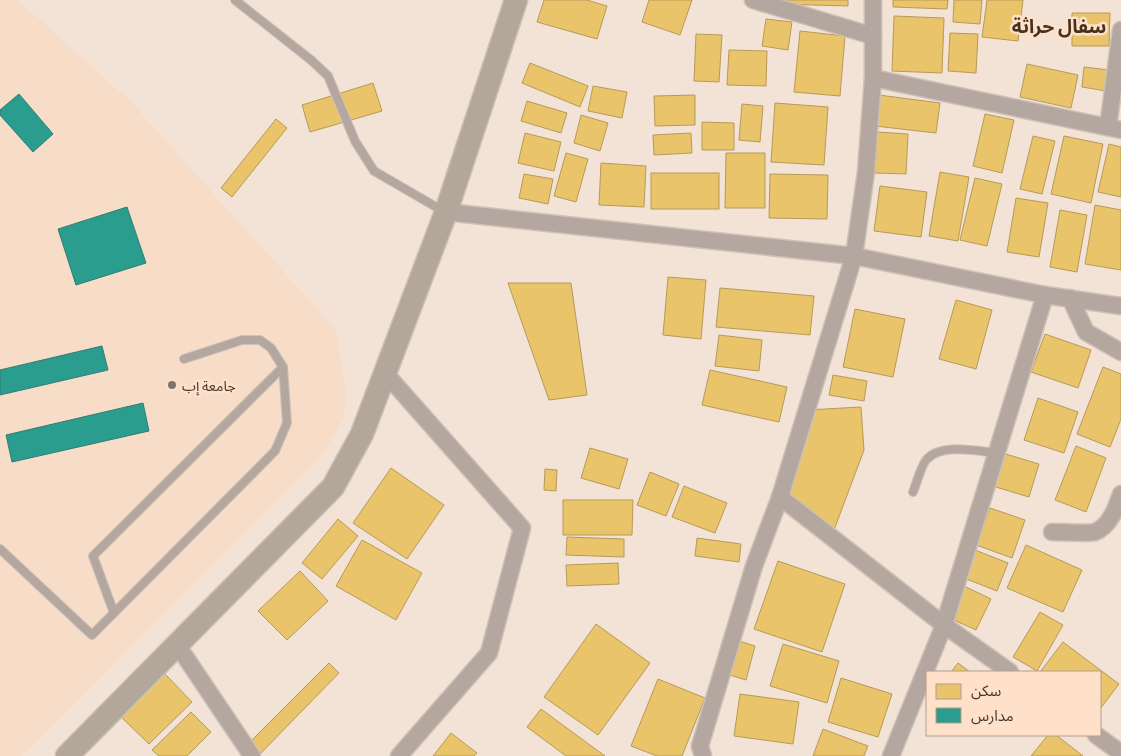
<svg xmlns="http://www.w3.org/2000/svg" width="1121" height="756" font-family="Barlow,'Noto Sans Arabic',sans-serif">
<rect width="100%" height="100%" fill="#f3e2d6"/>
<path fill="#f7dcc7" d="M0,0H18L131,102L336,330L346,394L344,417L325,451L22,756H0Z"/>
<g fill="#e9c46a" stroke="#b79a58">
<path d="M544,0H587L607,6L597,39L537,22Z"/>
<path d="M649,0H692L680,35L642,22Z"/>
<path d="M778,0H848V6L778,4Z"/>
<path d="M893,0H948L947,9L893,7Z"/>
<path d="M954,0H982L980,24L953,22Z"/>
<path d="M987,0H1023L1018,41L982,37Z"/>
<path d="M1072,13H1110L1109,46H1072Z"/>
<path d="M894,16L944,18L942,73L892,71Z"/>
<path d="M766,19L792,22L788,50L762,46Z"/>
<path d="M800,31L845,36L840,96L794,92Z"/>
<path d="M950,33L978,34L976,73L948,71Z"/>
<path d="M696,34L722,35L719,82L694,81Z"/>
<path d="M729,50L767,51L766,86L727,85Z"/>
<path d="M530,63L588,86L580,107L522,83Z"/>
<path d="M1027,64L1078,75L1071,108L1020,97Z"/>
<path d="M1084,67L1109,70L1106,91L1082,87Z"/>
<path d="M373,83L382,111L310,132L302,105Z"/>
<path d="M593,86L627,92L622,118L588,111Z"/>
<path d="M695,95V125L655,126L654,96Z"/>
<path d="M879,95L940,103L936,133L875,126Z"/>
<path d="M527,101L567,113L561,133L521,121Z"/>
<path d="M775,103L828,107L824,165L771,162Z"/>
<path d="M742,104L763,106L760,142L739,140Z"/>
<path d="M985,114L1014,120L1002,173L973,166Z"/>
<path d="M581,115L608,123L600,151L574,143Z"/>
<path d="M276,119L287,128L232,197L221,188Z"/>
<path d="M702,122L734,123V150H702Z"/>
<path d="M877,132L908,134L906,174L875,173Z"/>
<path d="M525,133L561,142L554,171L518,163Z"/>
<path d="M691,133L692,153L654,155L653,135Z"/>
<path d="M1033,136L1055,141L1042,194L1020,189Z"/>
<path d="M1064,136L1103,144L1091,203L1051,194Z"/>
<path d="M1109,144L1121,147V197L1098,192Z"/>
<path d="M566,153L588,159L576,202L554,196Z"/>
<path d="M726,153H765V208H725Z"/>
<path d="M601,163L646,166L644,207L599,205Z"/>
<path d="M940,172L969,177L958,241L929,236Z"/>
<rect x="651" y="173" width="68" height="36"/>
<path d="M524,174L553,179L548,204L519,198Z"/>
<path d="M770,174L828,175L827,219L769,218Z"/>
<path d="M975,178L1002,184L987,246L960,240Z"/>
<path d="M880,186L927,192L921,237L874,231Z"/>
<path d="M1016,198L1048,203L1039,257L1007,252Z"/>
<path d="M1095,205L1121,210V270L1085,264Z"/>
<path d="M1060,210L1087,215L1077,272L1050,267Z"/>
<path d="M668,277L706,280L701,339L663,335Z"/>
<path d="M508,283H571L587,395L549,400Z"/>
<path d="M720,288L814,296L810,335L716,327Z"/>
<path d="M956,300L992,310L976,369L939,359Z"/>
<path d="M855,309L905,319L893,377L843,367Z"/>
<path d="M1045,334L1091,350L1078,388L1031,372Z"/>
<path d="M719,335L762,340L759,371L715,366Z"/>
<path d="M1103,367L1121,374V419L1110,447L1077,434Z"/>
<path d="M710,370L787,387L779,422L702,405Z"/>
<path d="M833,375L867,381L864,401L829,395Z"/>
<path d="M1038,398L1078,412L1064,453L1024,440Z"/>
<path d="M861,407L864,450L834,530L772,493L807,410Z"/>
<path d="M1076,446L1106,458L1086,512L1055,500Z"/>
<path d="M590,448L628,459L619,489L581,478Z"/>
<path d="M999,452L1039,464L1029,497L989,485Z"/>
<path d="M391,468L444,505L407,559L353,523Z"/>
<path d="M545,469L557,470L556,491L544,490Z"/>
<path d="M650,472L679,484L666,516L637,505Z"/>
<path d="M684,486L727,503L715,533L672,517Z"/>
<path d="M563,500H633L632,535H563Z"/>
<path d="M990,508L1025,520L1012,558L976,545Z"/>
<path d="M338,519L358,536L322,579L302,563Z"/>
<path d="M567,537L624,539V557L566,555Z"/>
<path d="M697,538L741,544L739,562L695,556Z"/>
<path d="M362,540L422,573L396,620L336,586Z"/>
<path d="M1026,545L1082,570L1063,612L1007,588Z"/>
<path d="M975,550L1008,563L997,591L964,578Z"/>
<path d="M778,561L845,584L822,652L754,629Z"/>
<path d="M618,563L619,584L567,586L566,565Z"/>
<path d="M300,571L328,601L287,640L258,611Z"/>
<path d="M962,585L991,599L976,630L947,617Z"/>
<path d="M1040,612L1063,625L1037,671L1013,657Z"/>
<path d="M596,624L650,663L598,735L544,697Z"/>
<path d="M733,639L755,646L746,680L723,673Z"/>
<path d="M1063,642L1119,684L1100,709V672H1040Z"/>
<path d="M783,644L839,661L827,703L770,686Z"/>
<path d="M329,663L339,673L261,753L250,742Z"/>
<path d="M958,663L970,672H951Z"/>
<path d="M165,674L192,702L149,744L121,717Z"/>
<path d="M841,678L892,694L878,737L828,722Z"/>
<path d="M658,679L705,698L682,756H657L631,746Z"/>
<path d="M740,694L799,702L793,744L734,736Z"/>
<path d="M541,709L605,756H566L527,727Z"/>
<path d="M191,712L211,732L187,756H159L152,750Z"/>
<path d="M823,729L868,746L864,756H813Z"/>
<path d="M451,733L477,753L474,756H433Z"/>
<path d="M1048,735H1056L1083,756H1031Z"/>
</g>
<g fill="#2a9d8f" stroke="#317e72">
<path d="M19,94L53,134L33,152L0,115V110Z"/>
<path d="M127,207L146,263L76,285L58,229Z"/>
<path d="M102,346L108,370L0,395V370Z"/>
<path d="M143,403L149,431L12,462L6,435Z"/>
</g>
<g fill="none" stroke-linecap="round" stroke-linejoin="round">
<g stroke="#cdc1b7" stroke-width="10">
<g id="service">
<path d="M235,0L311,60L328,76L355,141L374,171L443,211"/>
<path d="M913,492C916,485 922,463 927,459C942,443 977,451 997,453"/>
<path d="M0,549L92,635L275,451L287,423L283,367L271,348L260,340H242L184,359"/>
<path d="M114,613L93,556L283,367"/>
</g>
</g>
<g stroke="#cdc1b7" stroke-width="19">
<g id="minor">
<path d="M753,0L873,36"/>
<path d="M873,78L1121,130"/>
<path d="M1108,127L1121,30"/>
<path d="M446,212L854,256L1045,295L1121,306"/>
<path d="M1070,298L1086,332L1121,352"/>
<path d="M386,374L522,528L489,653L399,756"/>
<path d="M780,497L944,625L1010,672"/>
<path d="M1052,532C1061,532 1088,534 1095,532C1110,526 1116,508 1121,494"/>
<path d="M178,646L252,756"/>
<path d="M1096,735L1121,753"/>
<path d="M703,756L700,746L754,566L780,497L854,256L866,172L873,78V0"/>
<path d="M891,756L944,625L1045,295"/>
</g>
</g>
<g stroke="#cdc1b7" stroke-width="25">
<path id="secondary" d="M67,756L333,487L362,434L446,212L516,0"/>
</g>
<use href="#service" stroke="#b3a79f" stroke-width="8"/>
<use href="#minor" stroke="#b3a79f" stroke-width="16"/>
<use href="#secondary" stroke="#b3a69a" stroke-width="22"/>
</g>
<circle fill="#807369" stroke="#ffe1ca" stroke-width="2" cx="172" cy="385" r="5"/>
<g text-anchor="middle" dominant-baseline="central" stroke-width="5" stroke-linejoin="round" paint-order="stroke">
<g font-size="14" fill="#42372e" stroke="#ffe1ca" text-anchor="start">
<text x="182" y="385">جامعة إب</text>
</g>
<g font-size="19" font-weight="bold" fill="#47311e" stroke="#ffe1ca">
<text x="1059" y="25">سفال حراثة</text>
</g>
</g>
<rect x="926" y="671" width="175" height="65" fill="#ffe1ca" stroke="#b39d8c"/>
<rect x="936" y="684" width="25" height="15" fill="#e9c46a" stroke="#b39d8c"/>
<text x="971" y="696" font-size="15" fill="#42372e">سكن</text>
<rect x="936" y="708" width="25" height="15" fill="#2a9d8f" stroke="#b39d8c"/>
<text x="971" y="721" font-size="15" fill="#42372e">مدارس</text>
</svg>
